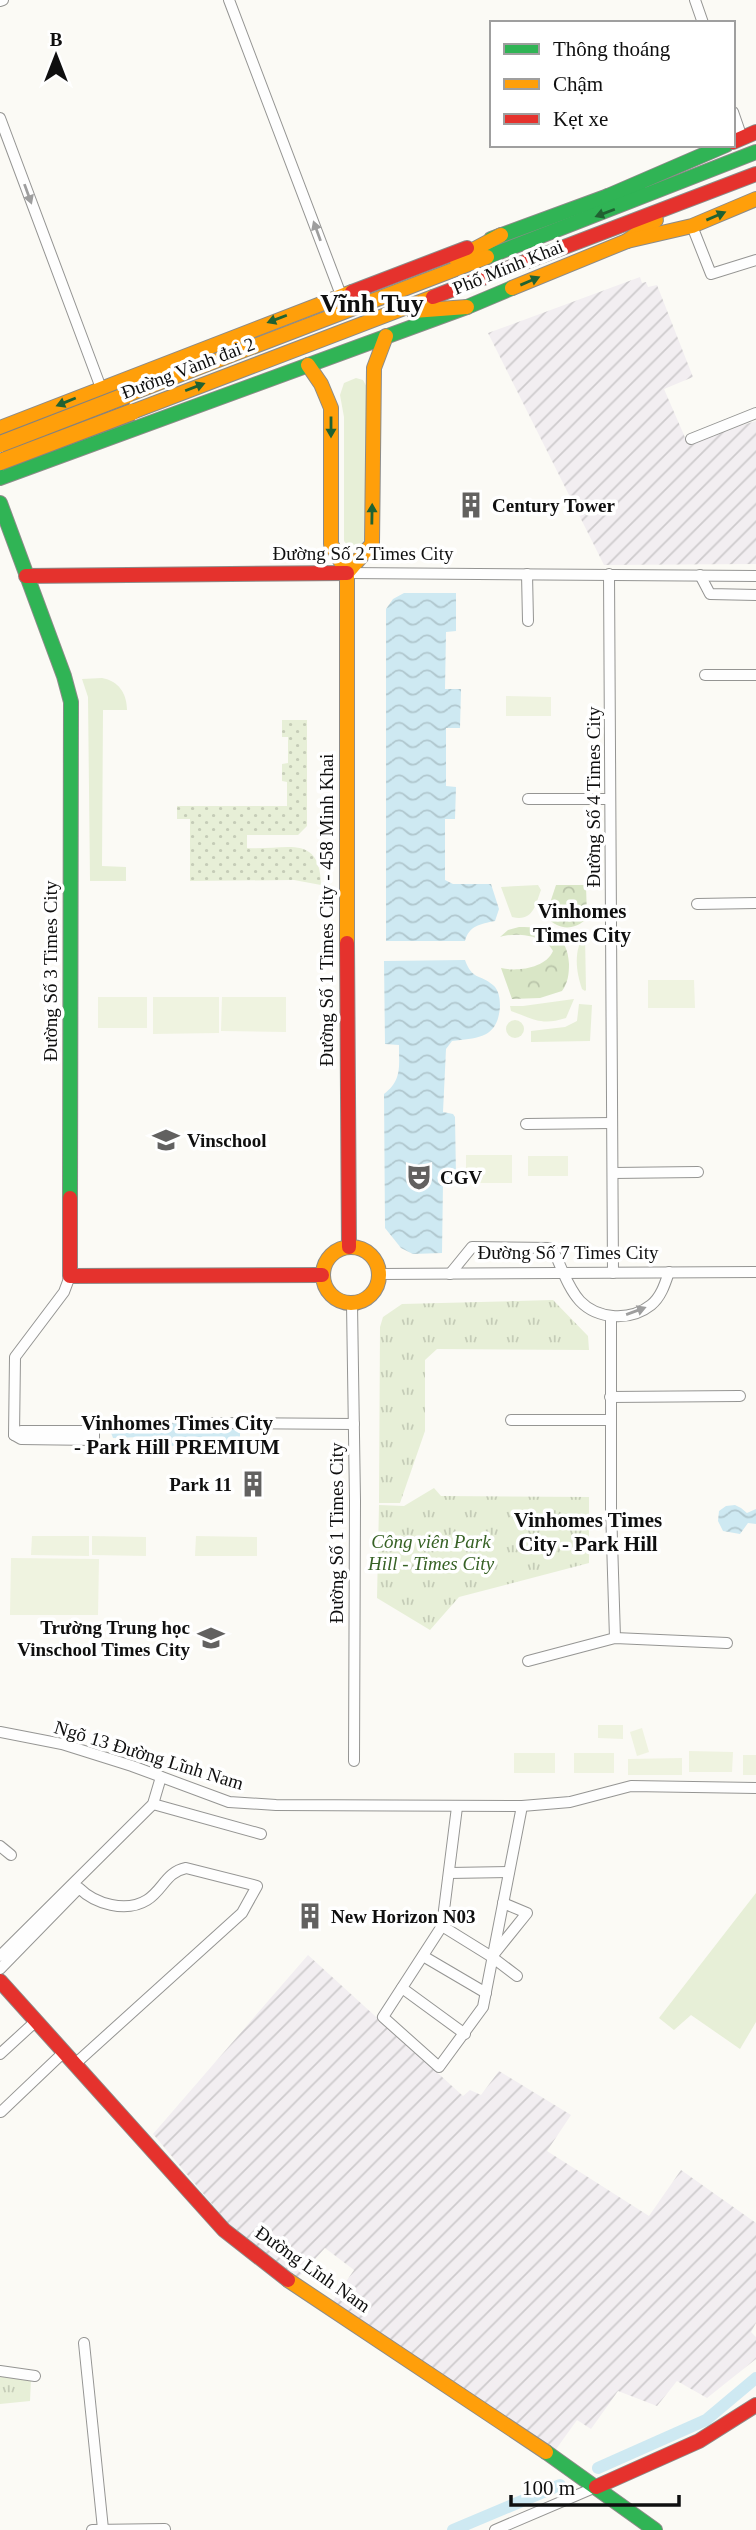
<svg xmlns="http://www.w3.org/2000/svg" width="756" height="2530" font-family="'Times New Roman',serif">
<defs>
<pattern id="industrial-furrows" width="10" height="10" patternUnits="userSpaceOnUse" patternTransform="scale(1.75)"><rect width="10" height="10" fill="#f2eef1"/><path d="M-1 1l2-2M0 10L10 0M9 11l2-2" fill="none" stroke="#cecbcd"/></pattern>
<pattern id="forest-crowns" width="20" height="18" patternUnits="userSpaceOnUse" patternTransform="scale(1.75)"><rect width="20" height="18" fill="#d9e6c6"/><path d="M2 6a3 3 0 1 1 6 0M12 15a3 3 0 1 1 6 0" fill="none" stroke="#b9c4a9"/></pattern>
<pattern id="park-tufts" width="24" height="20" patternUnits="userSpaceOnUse" patternTransform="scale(1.75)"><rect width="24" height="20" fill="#e7efd7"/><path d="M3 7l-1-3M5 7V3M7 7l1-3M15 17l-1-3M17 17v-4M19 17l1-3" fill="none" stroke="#c5ccb7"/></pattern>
<pattern id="garden-dots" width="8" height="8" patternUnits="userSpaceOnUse" patternTransform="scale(1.75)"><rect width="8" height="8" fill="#e7efd7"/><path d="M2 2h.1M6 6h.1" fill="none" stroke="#c5ccb7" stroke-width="1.8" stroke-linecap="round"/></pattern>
<pattern id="water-waves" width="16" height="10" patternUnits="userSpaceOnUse" patternTransform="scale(1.75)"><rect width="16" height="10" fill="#cee9f2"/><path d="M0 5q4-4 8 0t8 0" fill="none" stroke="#b0c7ce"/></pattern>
</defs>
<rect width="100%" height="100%" fill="#fbfaf5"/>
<g fill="url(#industrial-furrows)">
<path d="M640,277L642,283L646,282L648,287L657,285L693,377L664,389L687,442L756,421V564L604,565L488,333Z"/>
<path d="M308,1955L463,2096L470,2090L481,2095L499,2071L571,2115L547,2151L649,2216L681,2170L756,2223V2323L751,2332L756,2337V2359L707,2398L677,2381L657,2406L618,2391L591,2429L577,2420L554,2452L331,2304L354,2270L325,2248L298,2278L228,2223L153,2134Z"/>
</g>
<g fill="#e7efd7">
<path d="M356,378L363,380L370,393L366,414L365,538L361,545L355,548L348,546L344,541V417L340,395L344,383Z"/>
<path d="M102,678C119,681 127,694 127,710H103L102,866L126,867V881H90L88,697L82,679Z"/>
<path d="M538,885L541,890C535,906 533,922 512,917L501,887Z"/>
<path d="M585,935L586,990L585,991L582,989C576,972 573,949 585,935Z"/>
<path d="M574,999L566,1018C541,1026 534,1019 511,1011L510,1006H523Z"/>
<path d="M579,1004L592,1005L590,1041L531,1042V1031L565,1027L577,1021Z"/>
<circle cx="515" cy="1029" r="9"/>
<path d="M756,1893V2022L740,2049L691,2015L674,2030L659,2018Z"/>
</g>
<g fill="url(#forest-crowns)">
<path d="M556,885H586L587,918C576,930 559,931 548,918L547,912Z"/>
<path d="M519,927C547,927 568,934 569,964C569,974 568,983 562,991L540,998L512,999L501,968C517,972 546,968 553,951C545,935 516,932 500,937L508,930Z"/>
</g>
<g fill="url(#park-tufts)">
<path d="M553,1300L588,1336L589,1350L437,1349L425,1360V1431L400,1503H379L380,1327L383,1317L402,1304Z"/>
<path d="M434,1488L441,1496L589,1497V1563L459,1597L430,1630L377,1598L379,1505L404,1506Z"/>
<path d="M0,2376L31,2380L30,2401L0,2404Z"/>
</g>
<path fill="url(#garden-dots)" d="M282,720H307V826L298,835H247V848C285,851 320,832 321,885L294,880L190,881V819H177V806H287V782L282,781V764L288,763V737H282Z"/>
<g fill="#eff3e0">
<path d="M506,696L551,697V716H506Z"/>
<path d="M648,980H694L695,1008H648Z"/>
<rect x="98" y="997" width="49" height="31"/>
<path d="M153,997H219V1033L153,1034Z"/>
<path d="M222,997H286V1032L221,1031Z"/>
<rect x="466" y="1155" width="46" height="28"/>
<rect x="528" y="1156" width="40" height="20"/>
<path d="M32,1536H89V1556L31,1555Z"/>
<path d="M92,1536L146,1537V1556L92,1555Z"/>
<path d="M196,1536L257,1537V1556H195Z"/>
<path d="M11,1558L99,1559L98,1615H10Z"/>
<path d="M598,1725H623V1739L598,1738Z"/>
<path d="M642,1728L649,1752L637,1756L630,1732Z"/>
<path d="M689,1751L733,1752L732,1772H689Z"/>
<rect x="514" y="1753" width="41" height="20"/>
<rect x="574" y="1753" width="40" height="20"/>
<rect x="743" y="1755" width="13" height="20"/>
<path d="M682,1758V1775H628V1759Z"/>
</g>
<g fill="url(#water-waves)">
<path d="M404,593H456V631L446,632L445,689H461L460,728H446V786L456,787L455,819H445V880L453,884H491L499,909L495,921C480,924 469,926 465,941H386V609L393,599Z"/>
<path d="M465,960C472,980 480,974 493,985C499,990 500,999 500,1006C498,1038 479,1038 452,1041L446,1049L443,1112L453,1114L455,1117L456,1177L453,1182L443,1183L442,1253L413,1254L401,1248L385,1228L384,1094C402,1080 399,1067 399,1045L385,1044L384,961Z"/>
<path d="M163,1418L216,1427L231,1424L240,1429V1439L228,1443L215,1438L199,1437L174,1446L161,1445L141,1437L113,1438L110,1430L117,1422Z"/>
<path d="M735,1505L741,1508L747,1513L756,1509V1524L748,1523L740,1534L723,1531L718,1521L719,1511L726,1506Z"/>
</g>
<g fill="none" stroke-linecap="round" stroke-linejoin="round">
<g stroke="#cee9f2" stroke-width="12">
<path d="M598,2468L706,2420L756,2378"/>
<path d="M453,2530L560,2485"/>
</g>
<g stroke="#959593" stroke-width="12">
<g id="street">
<path d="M229,0L341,295"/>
<path d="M695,0L703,23"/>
<path d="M0,1L3,0"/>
<path d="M733,112L742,138"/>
<path d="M0,118L101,388"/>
<path d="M692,226L711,274L756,260"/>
<path d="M691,439L756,413"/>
<path d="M347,573L756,576"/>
<path d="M527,574L528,621"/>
<path d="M609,574L613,1273"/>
<path d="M700,575L710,594L756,595"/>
<path d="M705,675H756"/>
<path d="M528,799H610"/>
<path d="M697,904L756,903"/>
<path d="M526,1124L612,1123"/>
<path d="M613,1173L698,1172"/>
<path d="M380,1274L756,1272"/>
<path d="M450,1274L472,1247L552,1248C561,1265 567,1287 580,1301C598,1320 631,1321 651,1305C661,1297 665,1284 669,1272"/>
<path d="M352,1304L355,1501L354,1761"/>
<path d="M611,1317V1508L615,1638"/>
<path d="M610,1397L740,1396"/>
<path d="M511,1420H610"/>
<path d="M206,1423L354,1424"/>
<path d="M21,1431H94V1440L21,1439L14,1435Z"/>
<path d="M14,1435L15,1357L64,1292L70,1276"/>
<path d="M528,1661L615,1638L727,1643"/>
<path d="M0,1732L62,1744L132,1766L229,1802L276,1805L522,1806L570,1802L631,1786L756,1788"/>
<path d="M153,1804L261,1834"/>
<path d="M457,1807L442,1926L383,2017L439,2067L483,2007L522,1806"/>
<path d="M0,1846L11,1855"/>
<path d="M449,1873L509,1872"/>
<path d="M442,1926L492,1957L517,1976"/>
<path d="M494,1954L527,1913L503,1903"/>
<path d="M0,1956L153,1804L161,1777"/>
<path d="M423,1956L486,1993"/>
<path d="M0,1969L79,1888C95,1904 126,1913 147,1900C163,1890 166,1872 186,1868L257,1886L242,1913L75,2064"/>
<path d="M402,1988L465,2034"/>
<path d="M0,2054L35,2022"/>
<path d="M1,2112L64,2052"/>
<path d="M84,2343L103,2529"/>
<path d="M0,2371L35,2376"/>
<path d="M92,2530L165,2529"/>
<path d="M495,2530L596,2487"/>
</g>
</g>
<g stroke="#8c8b89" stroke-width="16">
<g id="fast">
<path d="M608,196L640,192"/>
<path d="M491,239L608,196L726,145"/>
<path d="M487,257L756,152"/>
<path d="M0,478L467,307L512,288"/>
<path d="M0,503L64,676L71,702L70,1198"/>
<path d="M546,2452L655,2530"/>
</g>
</g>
<g stroke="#8c8b89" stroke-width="16">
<g id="slow">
<path d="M627,241L656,220"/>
<path d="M456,259L501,235"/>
<path d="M512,288L627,241L692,226L756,199"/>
<path d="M413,311L467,307"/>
<path d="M308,365L321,384L331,408V544L347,573V943"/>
<path d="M127,395L487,257"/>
<path d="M132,412L433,297"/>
<path d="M0,428L352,292"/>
<path d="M347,573L372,544L374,368L386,336"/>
<circle cx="351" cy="1275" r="28"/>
<path d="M288,2280L546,2452"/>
</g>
</g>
<g stroke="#8c8b89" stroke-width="16">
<g id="jam">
<path d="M733,142L756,132"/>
<path d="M352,292L467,248"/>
<path d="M433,297L756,174"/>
<path d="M26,576L347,573"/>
<path d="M347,943L349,1247"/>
<path d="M70,1198V1276L322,1275"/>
<path d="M0,1981L224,2230L288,2280"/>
<path d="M596,2487L699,2441L756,2405"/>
</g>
</g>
<use href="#street" stroke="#fefefe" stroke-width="10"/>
<use href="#fast" stroke="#30b455" stroke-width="14"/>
<use href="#slow" stroke="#ff9f0a" stroke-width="14"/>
<use href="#jam" stroke="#e5322d" stroke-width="14"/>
<g stroke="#838280" stroke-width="18" stroke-linecap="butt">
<g id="slow-bridge">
<path d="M0,444L127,395"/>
<path d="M0,462L132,412"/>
</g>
</g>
<use href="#slow-bridge" stroke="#ff9f0a" stroke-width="16"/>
</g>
<defs><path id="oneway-solid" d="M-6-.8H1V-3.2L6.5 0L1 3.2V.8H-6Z" transform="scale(1.75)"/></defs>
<g fill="#9e9e9e">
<use href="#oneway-solid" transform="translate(28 194) rotate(70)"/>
<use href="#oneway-solid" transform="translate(317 231) rotate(-110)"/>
<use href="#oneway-solid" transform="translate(636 1311) rotate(-20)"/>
</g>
<g fill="#206232">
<use href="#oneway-solid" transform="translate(605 213) rotate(159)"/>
<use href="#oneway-solid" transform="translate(716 216) rotate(-23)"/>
<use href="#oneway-solid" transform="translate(530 281) rotate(-23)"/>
<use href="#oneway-solid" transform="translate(277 319) rotate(159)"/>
<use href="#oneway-solid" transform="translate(195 387) rotate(-21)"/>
<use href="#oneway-solid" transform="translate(66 402) rotate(158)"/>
<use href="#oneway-solid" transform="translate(331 427) rotate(90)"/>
<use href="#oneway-solid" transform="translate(372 514) rotate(-89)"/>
</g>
<defs>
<g id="building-bare" transform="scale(2.1)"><path d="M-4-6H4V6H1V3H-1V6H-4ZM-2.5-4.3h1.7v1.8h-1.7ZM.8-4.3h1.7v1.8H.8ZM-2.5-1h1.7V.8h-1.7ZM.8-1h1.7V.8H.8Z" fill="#626160" stroke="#fff" stroke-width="2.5" paint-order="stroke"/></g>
<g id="school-bare" transform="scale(2.1)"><path d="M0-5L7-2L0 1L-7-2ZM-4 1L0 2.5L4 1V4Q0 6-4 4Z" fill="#626160" stroke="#fff" stroke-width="2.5" paint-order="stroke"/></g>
<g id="theatre-bare" transform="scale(2.1)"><path d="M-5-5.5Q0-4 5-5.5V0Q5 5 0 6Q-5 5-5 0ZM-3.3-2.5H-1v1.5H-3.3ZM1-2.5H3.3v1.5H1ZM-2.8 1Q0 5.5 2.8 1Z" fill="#626160" stroke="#fff" stroke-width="2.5" paint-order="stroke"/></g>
</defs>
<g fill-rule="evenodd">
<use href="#building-bare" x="471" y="505"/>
<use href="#school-bare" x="166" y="1140"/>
<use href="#theatre-bare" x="419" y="1177"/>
<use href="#building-bare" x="253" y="1484"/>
<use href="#school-bare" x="211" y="1638"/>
<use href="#building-bare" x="310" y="1916"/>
</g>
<g text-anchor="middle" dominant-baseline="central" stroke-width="7" stroke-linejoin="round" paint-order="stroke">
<g font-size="19" fill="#0f0f0f" stroke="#fff">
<text transform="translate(508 267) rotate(-22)">Phố Minh Khai</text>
<text transform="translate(188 368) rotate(-21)">Đường Vành đai 2</text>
<text x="363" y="553">Đường Số 2 Times City</text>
<text transform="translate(593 797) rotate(-90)">Đường Số 4 Times City</text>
<text transform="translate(326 910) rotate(-90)">Đường Số 1 Times City - 458 Minh Khai</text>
<text transform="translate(50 971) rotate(-90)">Đường Số 3 Times City</text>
<text x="568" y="1252">Đường Số 7 Times City</text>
<text transform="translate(336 1533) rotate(-90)">Đường Số 1 Times City</text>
<text transform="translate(149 1755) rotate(17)">Ngõ 13 Đường Lĩnh Nam</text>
<text transform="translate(313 2269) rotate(35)">Đường Lĩnh Nam</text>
</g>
<g font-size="19" font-weight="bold" fill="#0f0f0f" stroke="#fff" text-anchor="start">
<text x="492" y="505">Century Tower</text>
<text x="187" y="1140">Vinschool</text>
<text x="440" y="1177">CGV</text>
<text x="232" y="1484" text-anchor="end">Park 11</text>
<text x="190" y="1627" text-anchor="end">Trường Trung học<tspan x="190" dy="22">Vinschool Times City</tspan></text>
<text x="331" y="1916">New Horizon N03</text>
</g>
<g font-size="19" font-style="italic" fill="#376225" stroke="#fff">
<text x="431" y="1541">Công viên Park<tspan x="431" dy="22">Hill - Times City</tspan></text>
</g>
<g font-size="21" font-weight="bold" fill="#0f0f0f" stroke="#fff">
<text x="582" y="911">Vinhomes<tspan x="582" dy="24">Times City</tspan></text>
<text x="177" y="1423">Vinhomes Times City<tspan x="177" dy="24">- Park Hill PREMIUM</tspan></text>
<text x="588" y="1520">Vinhomes Times<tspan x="588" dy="24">City - Park Hill</tspan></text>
</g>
<g font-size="26" font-weight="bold" fill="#0f0f0f" stroke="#fff">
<text x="372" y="303">Vĩnh Tuy</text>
</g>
</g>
<rect x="490" y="21" width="245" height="126" fill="#ffffff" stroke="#9f9f9f" stroke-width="2"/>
<rect x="504" y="44" width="35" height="10" fill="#30b455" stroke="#9f9f9f" stroke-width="2"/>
<text x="553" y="56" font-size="21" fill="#0f0f0f">Thông thoáng</text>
<rect x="504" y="79" width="35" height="10" fill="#ff9f0a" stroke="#9f9f9f" stroke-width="2"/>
<text x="553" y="91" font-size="21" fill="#0f0f0f">Chậm</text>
<rect x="504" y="114" width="35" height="10" fill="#e5322d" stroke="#9f9f9f" stroke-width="2"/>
<text x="553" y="126" font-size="21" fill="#0f0f0f">Kẹt xe</text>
<g transform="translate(56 56)" stroke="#ffffff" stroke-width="5" paint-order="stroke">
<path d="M0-5L12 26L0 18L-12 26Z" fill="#0f0f0f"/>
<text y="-10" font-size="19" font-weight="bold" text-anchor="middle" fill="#0f0f0f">B</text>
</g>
<path d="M511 2495v10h168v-10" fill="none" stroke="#0f0f0f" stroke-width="3.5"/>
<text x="522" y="2495" font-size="21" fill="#0f0f0f" stroke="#ffffff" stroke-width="5" paint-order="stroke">100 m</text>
</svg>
